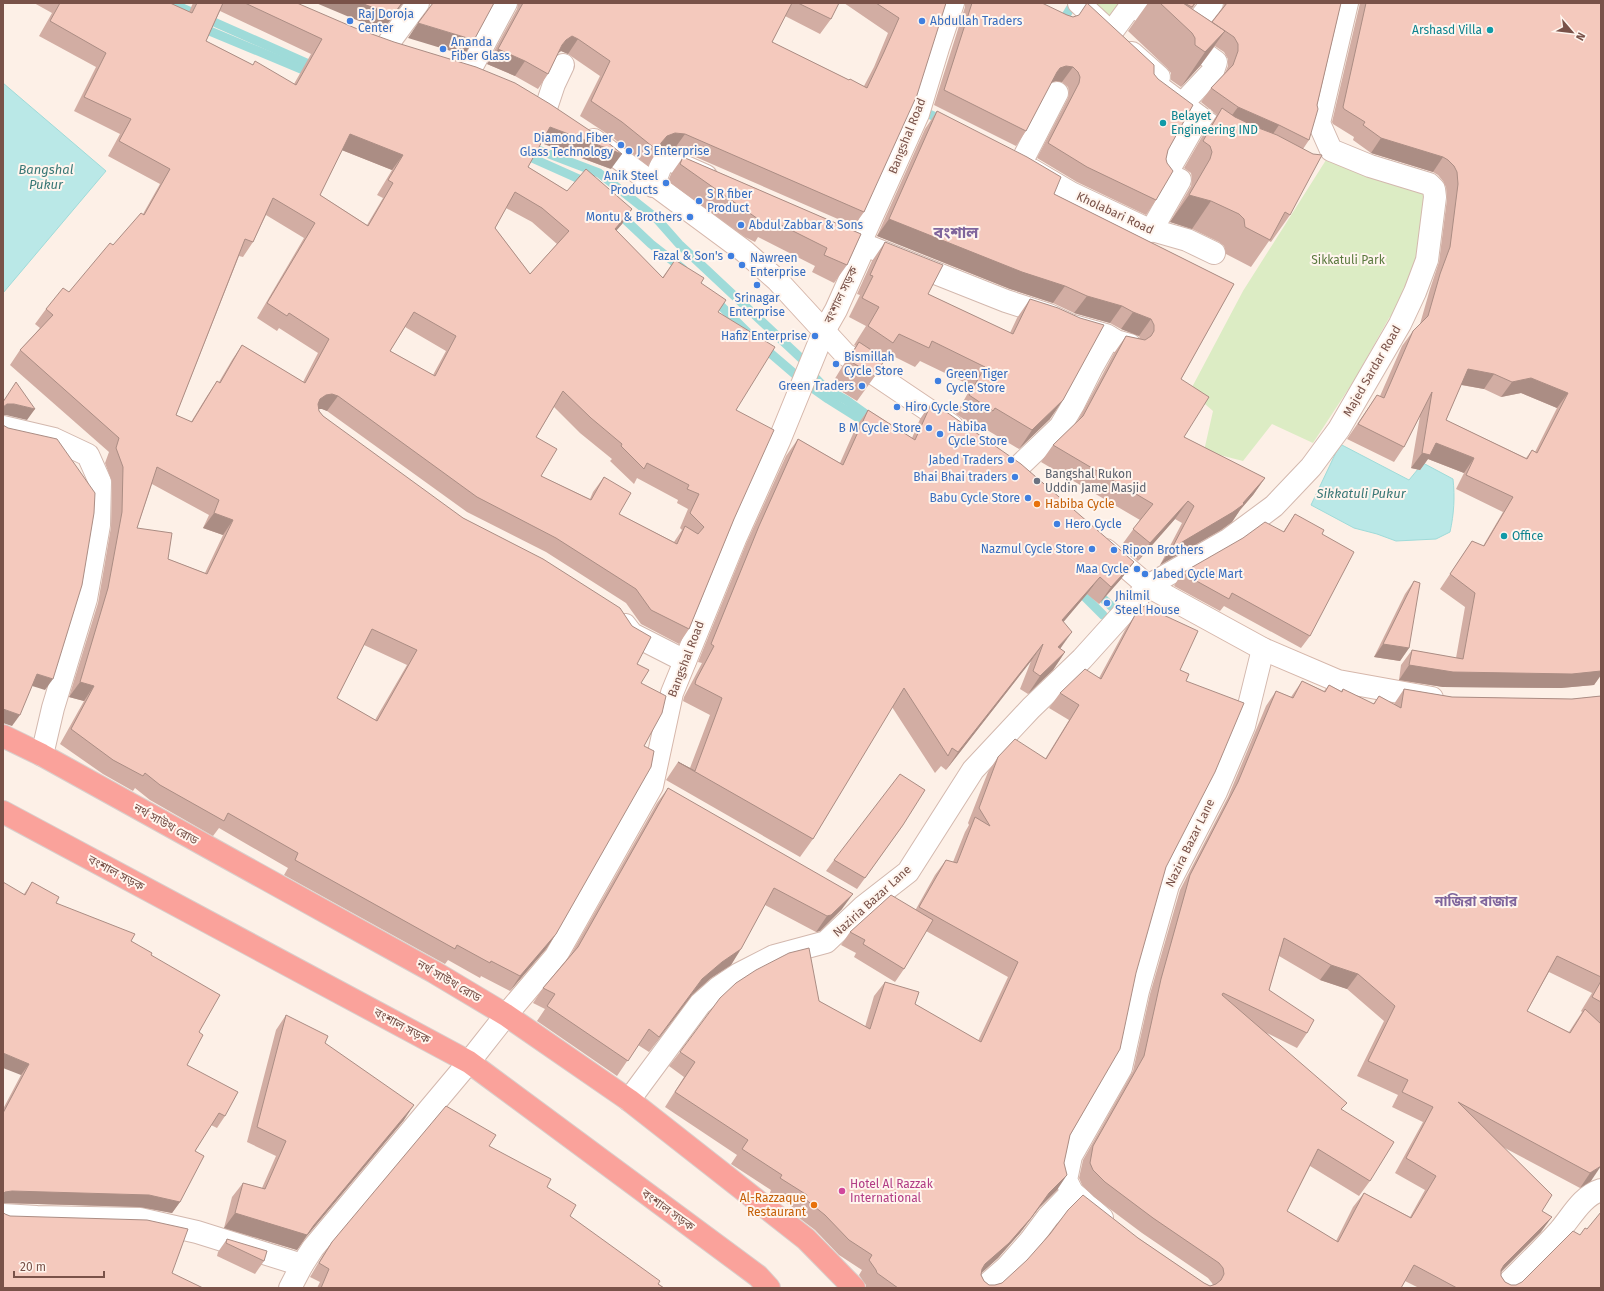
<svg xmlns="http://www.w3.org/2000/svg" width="1604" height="1291" font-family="'Fira Sans','Noto Sans Bengali',sans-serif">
<rect width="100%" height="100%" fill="#fdf0e7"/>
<g fill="#dcecc4">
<path d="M1086,3H1129L1112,25Z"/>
<path d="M1326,160L1418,191L1424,195L1425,200L1414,295L1389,318L1355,379L1313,443L1272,424L1243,461L1204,451L1213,411L1190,391L1243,291Z"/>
</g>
<g fill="#bae8e7" stroke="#9fdbd9">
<path d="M3,83L106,171L3,293Z"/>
<path d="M1340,444L1409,480L1423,463L1453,479C1455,497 1454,514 1450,532L1436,539L1396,541L1377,534L1354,528L1311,505Z"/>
</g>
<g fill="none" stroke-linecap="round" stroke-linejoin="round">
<g stroke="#9fdbd9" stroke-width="9">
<path d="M171,3L318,68"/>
<path d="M1059,20L1062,22L1073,4"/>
<path d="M200,27L313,74"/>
<path d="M918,113L924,112L945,121"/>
<path d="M526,146L544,152L599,173L656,218L679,244L804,361"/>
<path d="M523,154L588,183"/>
<path d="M617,212L651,244L683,269"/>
<path d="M714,299L750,335"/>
<path d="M762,346L804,382L828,399L871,426"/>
<path d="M812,370L811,373L826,389L846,400L874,420"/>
<path d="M1076,588L1103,615"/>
<path d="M1095,591L1112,607L1125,599"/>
</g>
<g stroke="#d3b8ae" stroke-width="24">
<g id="street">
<path d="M1079,3L1106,28"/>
<path d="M1111,33L1130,7L1136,8L1184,39L1212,3"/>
<path d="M387,45L418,3"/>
<path d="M1132,53L1159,77L1155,84L1221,133L1237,140"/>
<path d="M470,70L506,3"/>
<path d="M1183,103L1213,71L1216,62L1184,39"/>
<path d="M546,108L554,84L563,65"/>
<path d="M1021,163L1057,93"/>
<path d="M1032,170L1071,193L1145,228L1187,240L1214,253"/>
<path d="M653,186L662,163L665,160H670L706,176"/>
<path d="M1151,231L1180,180L1169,175L1168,171L1199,117"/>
<path d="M847,238L1006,301L1049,315L1070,325L1106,335L1116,341L1130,345"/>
<path d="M3,427L54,439L88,455L100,482L99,525L86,599L53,708L42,755"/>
<path d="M1015,470L1060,427L1073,405L1092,367L1109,337"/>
<path d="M625,625L632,634L685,661"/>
<path d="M629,1100L700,1004L718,988L739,974L774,956L826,942L863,907L908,872L973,770L1031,708L1082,659L1148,586L1228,540L1274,506L1311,467L1339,429L1400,324L1415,292L1427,260L1435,197L1434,189L1429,184L1370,166L1331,150L1319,123L1347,3"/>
<path d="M3,1215L37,1217L140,1219L197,1232L302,1265"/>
<path d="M1102,1218L1072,1192L1066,1180L1071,1156L1121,1068L1138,991L1168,885L1216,792L1244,726L1263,649"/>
<path d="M290,1288L302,1265L313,1248L469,1062L506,1015"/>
<path d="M983,1288L1007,1267L1030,1241L1048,1217L1072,1192"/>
<path d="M1503,1288C1522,1269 1542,1250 1560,1230C1572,1216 1582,1196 1601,1190"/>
</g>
</g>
<g stroke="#d6b7ab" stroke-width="24">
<g id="secondary">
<path d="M594,140L744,251L777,280L845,354L952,426"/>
<path d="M860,243L918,114L938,48L953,3"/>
<path d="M1106,550L1148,586L1263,649L1338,681L1432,698"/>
<path d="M506,1015L556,956L652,786L672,693L735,539L779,441L824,331L836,310L865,245"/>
</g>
</g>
<g stroke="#d9cfcc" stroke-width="24">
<g id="highway">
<path d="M3,736L42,755L434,972L506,1015L629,1100L806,1239L854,1288"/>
<path d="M3,812L469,1062L758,1276L769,1288"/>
</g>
</g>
<use href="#street" stroke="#fff" stroke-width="22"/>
<use href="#secondary" stroke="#fff" stroke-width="22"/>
<use href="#highway" stroke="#faa29b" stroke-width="22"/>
</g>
<g fill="#d2ada3" fill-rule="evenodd">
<path d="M34,3H170L189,12L193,3H297L611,169L541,143L528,167L567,191L632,209L622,224L616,230L662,278L675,260L701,283L718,312L736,410L734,519L689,629L679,644L641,624L626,603L546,552L467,512L327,411L322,409H319V411L323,416L637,664L641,683L644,746L556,934L546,949L510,991L481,976L480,978L448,960L445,964L284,875L288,868L219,828L213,836L150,800L135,788L133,791L103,774L60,744L84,701L69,697L98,603L111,527L112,482L105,463L109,452L10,365L20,350L40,328L35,324L46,309L69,292L113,245L143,214L160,184L108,156L120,134L74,111L96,67L39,36L52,13ZM220,11L311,54L294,84L253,65L206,41ZM342,150L392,170L377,195L383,198L367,225L320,195ZM506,208L532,222L557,244L530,274L495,228ZM266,215L304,238L257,318L277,331L279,328L318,353L303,382L242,345L232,360L219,382L217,381L207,396L191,422L176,415L239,256L243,257L253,242ZM405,327L446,351L433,375L390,351ZM554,407L580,433L612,459L610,461L634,484L637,478L678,500L677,503L688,509L680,528L682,530L674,542L619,514L604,477L593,492L590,499L541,476L536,437ZM152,484L209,515L203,528L223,535L205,573L168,559L137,528ZM364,645L407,665L375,720L337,698Z"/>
<path d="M518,3H839L831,19L820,34L785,16L772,42L849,80L864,86L874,67L888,33L844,3H946L864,212L854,226L675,148H665L658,150L648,166L612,137L580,116L600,76L568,54L561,51L558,53L548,74L538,89L515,76L487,64L517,9Z"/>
<path d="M965,3H1042L1154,74L1168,150L1156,200L1146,215L1077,182L1037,158L1068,98L1069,92L1068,87L1062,82L1056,81L1051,82L1026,131L1016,146L934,105L965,7Z"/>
<path d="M1148,3H1196L1192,9L1212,22L1223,7L1224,5V3H1341L1309,140L1303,149L1290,215L1271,242L1269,241L1251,267L1226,254L1224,246L1219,242L1192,229L1170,222L1191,186L1192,179L1191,173L1184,168L1203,135L1217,115L1201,102L1211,88L1225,73L1228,66V59L1224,52L1215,46L1200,66L1181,87L1171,80V73L1167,68L1128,31Z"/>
<path d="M1360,3H1601V675L1594,685L1561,688L1443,687L1399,680L1401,665L1412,650L1456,658L1465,607L1440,589L1472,541L1483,546L1503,512L1456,489L1464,473L1428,459L1420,470L1411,468L1420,416L1404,447L1394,462L1347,439L1377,395L1380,396L1402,346L1413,331L1420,324L1430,289L1439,262L1447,199L1446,187L1443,181L1438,175L1433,172L1371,153L1353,140L1354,137L1333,124L1332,122ZM1461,385L1484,389L1501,397L1521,393L1557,408L1535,452L1532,450L1526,458L1446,420Z"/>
<path d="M937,111L1054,194L1234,284L1181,379L1184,437L1265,478L1253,495L1240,510L1232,522L1221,530L1160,565L1182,523L1175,519L1138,561L1121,546L1140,520L1041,462L1053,445L1077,422L1114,353L1126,336L1140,339L1139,336L1121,329L1110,323L1074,313L1053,303L1010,289L877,236L925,129Z"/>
<path d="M683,157L861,234L847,265L834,283L812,272L815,266L758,237L755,242L745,237L668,181L671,174Z"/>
<path d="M885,242L928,294L1010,333L1017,318L1030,299L1050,419L1019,449L982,427L980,430L956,414L972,386L920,361L915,367L887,353L883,358L875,376L857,401L831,385L842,367L856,346L854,345L866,326L849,317L860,295L857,294L872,261Z"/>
<path d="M932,402L1134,562L1121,579L1099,604L1087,594L1063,622L1060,649L1065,652L1053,670L1028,694L1020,689L1031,661L946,770L941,766L935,773L892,707L813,839L800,857L666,780L678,762L690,768L710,715L683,701L684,697L702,663L698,662L746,544L786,456L798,439L840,463L856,427L868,410L912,438L920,419Z"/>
<path d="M1295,514L1322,534L1310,636L1301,648L1224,606L1220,611L1174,586L1182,573L1283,532Z"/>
<path d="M1414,581L1409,648L1400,661L1374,657L1405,594Z"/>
<path d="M1135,615L1180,670L1186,681L1166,867L1070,1135L1057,1190L1039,1208L1020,1233L998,1258L981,1273V1275L984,1281L989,1285H995L1138,1238L1204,1283L1210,1286L1213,1285L1212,1283L1208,1278L1142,1233L1094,1197L1082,1185L1079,1178L1083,1160L1133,1071L1150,994L1180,890L1228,797L1266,706L1276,691L1291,697L1302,681L1324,691L1329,685L1341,691L1343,689L1373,704L1379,696L1394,704L1404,689L1452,697L1572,699L1601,696V1024L1591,1181L1580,1188L1503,1147L1542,1211L1541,1232L1501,1272V1276L1505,1282L1511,1285L1601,1288H1419L1405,1281L1401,1288H866V1285L859,1275L862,1270L839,1255L815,1230L794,1214L797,1210L770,1193L771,1190L731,1164L737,1155L665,1107L684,1077L669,1066L680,1052L819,1001L865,1027L874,996L885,982L915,1004L978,1041L1008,977L926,931L904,969L895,982L854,957L856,953L841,945L850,932L916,909L935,875L946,860L953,862L965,832L969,825L968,823L988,772L998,757L1045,759L1069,720L1049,708L1060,693L1099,678L1125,630ZM1279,956L1320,980L1347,989L1384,1021L1357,1076L1398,1095L1392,1107L1423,1122L1395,1173L1425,1190L1410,1217L1364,1193L1353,1207L1336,1241L1287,1211L1310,1166L1359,1196L1370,1181L1342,1110L1267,1033L1297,1048L1307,1033L1269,990ZM1549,972L1592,993L1581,1011L1582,1012L1569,1032L1527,1011Z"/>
<path d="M668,788L842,909L820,931L816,932L765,905L731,965L711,978L692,995L649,1052L638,1045L617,1076L537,1021L545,1009L533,1003L543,988L571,954L657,803Z"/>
<path d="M903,825L857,889L826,871L834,860Z"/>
<path d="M32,882L56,903L131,941L151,955L199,1032L187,1065L225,1116L217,1128L211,1125L195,1151L180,1202L172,1213L140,1207L3,1203V1109L21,1075L24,894Z"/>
<path d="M286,1015L325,1043L404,1120L306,1237L297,1250L224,1228L232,1197L243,1183L262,1188L276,1156L247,1142L276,1030Z"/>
<path d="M489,1146L547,1187L570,1216L664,1288H317L320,1282L310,1277L323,1255L332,1242Z"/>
<path d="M227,1239L264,1261L255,1274L217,1256L218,1252Z"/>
</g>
<g fill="#ab8d84">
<path d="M316,3H403L383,30L354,19Z"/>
<path d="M418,23L474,40L464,55L408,38Z"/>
<path d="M1225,31L1200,66L1181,87L1205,52Z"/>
<path d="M572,36L578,39L568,54L561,51L556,55L562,45L566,40Z"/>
<path d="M498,49L525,61L515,76L487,64Z"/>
<path d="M1066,66L1073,67L1062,82L1056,81L1050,83L1057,72L1060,68Z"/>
<path d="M1238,107L1279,125L1269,140L1227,122Z"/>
<path d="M550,127L622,154L611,169L539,142Z"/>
<path d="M675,133L685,134L675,148H665L657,151L661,143L667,136Z"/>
<path d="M350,134L403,155L392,170L339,149Z"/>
<path d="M1381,138L1443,157L1433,172L1371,153Z"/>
<path d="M1189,195L1211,201L1192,229L1170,222Z"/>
<path d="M632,209L622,224L605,244L615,229Z"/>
<path d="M889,219L1065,286L1053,303L1010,289L877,236Z"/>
<path d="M1087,296L1122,306L1110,323L1074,313Z"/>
<path d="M1133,312L1151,319L1139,336L1121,329Z"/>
<path d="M1468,369L1494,374L1484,389L1457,384Z"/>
<path d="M1531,378L1568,393L1557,408L1521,393L1501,397L1512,382Z"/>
<path d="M332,394L338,396L327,411L322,409H315L320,399L326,395Z"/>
<path d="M1063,400L1050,419L1019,449L1032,430Z"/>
<path d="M7,404H14L35,409L27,420L6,415H3V407Z"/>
<path d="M1436,443L1474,458L1464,473L1428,459L1420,470L1411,468L1422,453Z"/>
<path d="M1265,478L1253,495L1240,510L1232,522L1221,530L1160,565L1172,548L1243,503Z"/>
<path d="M1188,501L1175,519L1138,561L1150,543Z"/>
<path d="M214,513L233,520L223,535L203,528Z"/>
<path d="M1134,562L1121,579L1099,604L1111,587Z"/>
<path d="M1100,577L1087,594L1050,638L1062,620Z"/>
<path d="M1072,632L1060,649L1058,647Z"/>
<path d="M1043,644L1031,661L946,770L958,752Z"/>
<path d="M1383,644L1409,648L1400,661L1374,657Z"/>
<path d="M1065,652L1053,670L1028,694L1040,676Z"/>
<path d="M1409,665L1601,671V675L1594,685L1561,688L1443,687L1399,680Z"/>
<path d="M37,674L53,679L45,690L29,685Z"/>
<path d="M80,682L94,686L84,701L69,697Z"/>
<path d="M3,709L20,715L12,726L3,723Z"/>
<path d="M853,894L842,909L820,931L816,932L827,916Z"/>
<path d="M556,934L546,949L510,991L520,976Z"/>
<path d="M741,949L731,965L711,978L692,995L649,1052L702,979L722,962Z"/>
<path d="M1331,965L1358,974L1347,989L1320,980Z"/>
<path d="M3,1053L29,1064L21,1075L3,1068Z"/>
<path d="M414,1105L404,1120L306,1237L297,1250L224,1228L235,1213L314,1225Z"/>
<path d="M1601,1166L1591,1181L1580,1188L1590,1173Z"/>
<path d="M1067,1175L1057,1190L1039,1208L1020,1233L998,1258L975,1279L985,1264L1049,1193Z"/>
<path d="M12,1191L149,1195L180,1202L172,1213L140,1207L3,1203V1194L5,1192Z"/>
<path d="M1552,1217L1541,1232L1494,1279L1504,1265Z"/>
</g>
<g fill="#f4c9bd" stroke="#ab8d84" fill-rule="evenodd">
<path d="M60,3H170L192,13L197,3H223L206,41L253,65L255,61L296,85L322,39L245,3H297L355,28L394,42L476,67L515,83L550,104L607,142L622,154L550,127L528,167L567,191L586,169L632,209L615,229L663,278L675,260L704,278L701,283L726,300L718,312L775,347L736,410L774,430L734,519L689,629L651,610L636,589L556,538L477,497L338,396L332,394L326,395L320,399L318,404L319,411L323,416L463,518L543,559L620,608L632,626L651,637L637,664L649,670L641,683L666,696L662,713L644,746L654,751L651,767L556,934L520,976L491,961L490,963L457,945L455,949L295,860L298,853L228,813L224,821L160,785L145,773L143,776L113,760L71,729L94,686L80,682L108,588L122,512L123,467L116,448L119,438L20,350L53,315L46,309L63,288L69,292L110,243L113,245L141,213L144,215L170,169L119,141L131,119L84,97L106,53L50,21ZM350,134L403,155L388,180L393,183L368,226L320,195ZM515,192L542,208L569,231L530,274L495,228ZM273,198L315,223L267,303L287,316L289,313L329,339L305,383L242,345L220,383L217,381L192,422L176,415L245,239L253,242ZM414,312L456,336L435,376L390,351ZM563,391L591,418L622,444L621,446L644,469L647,463L689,485L687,489L699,494L690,513L704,527L698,534L685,526L677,544L619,514L631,493L604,477L591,500L541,476L557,449L536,437ZM157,467L219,500L214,513L233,520L207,574L168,559L172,533L137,528ZM372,629L417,650L377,721L337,698Z"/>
<path d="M361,3H402L393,15Z"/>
<path d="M433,3H494L474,40L418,23Z"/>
<path d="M523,3H792L772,42L849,80L850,79L867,88L884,52L899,18L876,3H946L917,95L864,212L685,134L675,133L667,136L661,143L658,151L622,122L591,101L610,61L578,39L572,36L566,40L562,45L548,74L525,61L498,49Z"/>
<path d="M798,3H839L831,19Z"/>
<path d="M972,3H1042L1067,15L1073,17L1079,15L1087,3L1154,65V74L1158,79L1193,105L1168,150L1166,159L1167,163L1173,171L1156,200L1087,167L1048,143L1079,83L1080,77L1078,72L1073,67L1066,66L1060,68L1057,72L1026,131L944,90Z"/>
<path d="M1160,3H1183L1225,31L1205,52L1195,45V38L1192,33Z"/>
<path d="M1184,3H1195L1192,7Z"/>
<path d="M1227,3H1341L1317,105L1318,109L1309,140L1279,125L1238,107L1211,88L1233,65L1238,51V44L1234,37L1212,22Z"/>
<path d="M1366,3H1601V671L1572,674L1453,672L1409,665L1412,650L1463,659L1475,593L1450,574L1472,541L1484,546L1513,497L1466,475L1474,458L1436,443L1430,455L1422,453L1432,392L1404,447L1358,424L1377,395L1384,398L1413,331L1428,316L1440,274L1450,247L1458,184L1457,172L1454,166L1448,160L1443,157L1381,138L1363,125L1365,122L1344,109L1343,107ZM1468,369L1494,374L1512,382L1531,378L1568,393L1537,453L1532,450L1527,459L1446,420Z"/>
<path d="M1222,108L1235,117L1256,127L1277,135L1313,154L1322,155L1290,215L1285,212L1270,240L1245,227L1244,219L1239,214L1211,201L1189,195L1210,159L1212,152L1210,146L1203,141Z"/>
<path d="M937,111L1027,157L1061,177L1054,194L1234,284L1181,379L1209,397L1184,437L1265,478L1243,503L1244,504L1233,512L1172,548L1194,506L1188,501L1150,543L1133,529L1153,504L1053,445L1083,416L1126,336L1145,340L1151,336L1154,331V325L1151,319L1133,312L1122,306L1087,296L1065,286L1022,272L889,219Z"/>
<path d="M683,157L861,234L847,265L824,255L827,248L769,219L767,224L758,219L680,164Z"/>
<path d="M885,242L943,265L928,294L1013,334L1030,299L1058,308L1080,318L1104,325L1063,400L1032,430L995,408L993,411L969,395L985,367L932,341L929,348L899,334L893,343L868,326L879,307L862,298L873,276L870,275Z"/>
<path d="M859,342L885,359L875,376L848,360Z"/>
<path d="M16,382L35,409L14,404H7L3,407V402Z"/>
<path d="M932,402L1021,464L1134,562L1111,587L1100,577L1062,620L1072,632L1058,647L1065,652L1040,676L1033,671L1043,644L958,752L952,748L948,756L904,688L813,839L678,762L695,771L722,698L695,684L696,680L714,646L711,644L759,526L798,439L843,465L868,410L915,440Z"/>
<path d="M3,425L8,428L57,439L95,493L94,513L82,585L53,679L37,674L20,715L3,709Z"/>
<path d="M1295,514L1324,530L1322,534L1354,552L1310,636L1232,593L1229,599L1182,573L1243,538L1265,522L1284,532Z"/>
<path d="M1414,581L1420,583L1409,648L1383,644Z"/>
<path d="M1144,606L1198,631L1180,670L1189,674L1186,681L1244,703L1215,772L1166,867L1136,973L1120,1049L1070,1135L1064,1163L1067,1175L1049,1193L1031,1218L1009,1243L985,1264L982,1269L981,1275L984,1281L989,1285H995L1002,1283L1027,1260L1050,1234L1068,1210L1083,1195L1138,1238L1204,1283L1210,1286L1216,1284L1221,1280L1224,1274L1223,1268L1219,1263L1153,1218L1105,1182L1093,1170L1090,1163L1093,1146L1144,1056L1161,979L1190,875L1238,782L1276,691L1293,698L1302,681L1325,692L1329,685L1342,692L1343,689L1374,704L1379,696L1401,708L1404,689L1452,697L1572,699L1601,696V977L1557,956L1527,1011L1570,1033L1585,1009L1601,1024V1166L1590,1173L1458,1102L1552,1195L1542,1211L1552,1217L1504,1265L1501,1270V1276L1505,1282L1511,1285H1516L1522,1282L1573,1231L1580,1235L1585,1228L1587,1229L1601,1212V1288H1457L1414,1265L1401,1288H898L877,1273L876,1270L869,1260L872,1255L849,1240L825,1215L805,1199L807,1195L780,1178L782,1175L742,1149L748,1140L675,1092L695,1062L680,1052L720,998L736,983L756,970L789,953L809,948L819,1001L870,1029L885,982L919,992L915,1004L981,1042L1018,962L919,907L946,860L957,863L975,817L990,826L979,808L998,757L1015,739L1046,759L1079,705L1060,693L1085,669L1101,679L1135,615ZM1284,938L1331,965L1358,974L1395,1006L1368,1061L1408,1080L1402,1092L1433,1107L1406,1158L1436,1176L1411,1218L1364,1193L1338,1242L1287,1211L1318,1149L1370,1181L1394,1142L1341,1109L1347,1103L1222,995L1223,993L1307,1033L1314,1020L1269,990Z"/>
<path d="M900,774L925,790L903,825L865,878L834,860Z"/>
<path d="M668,788L853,894L831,915L827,916L774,888L741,949L722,962L702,979L659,1037L649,1029L628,1061L547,1006L555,994L543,988L578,947Z"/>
<path d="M3,882L25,895L32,882L59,897L56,903L135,934L131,941L152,953L151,955L220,995L199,1032L203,1035L187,1065L238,1092L225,1116L219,1113L195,1151L204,1156L180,1202L149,1195L12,1191L5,1192L3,1194V1113L29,1064L3,1053Z"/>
<path d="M891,895L933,920L904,969L863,944L865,940L850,932Z"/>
<path d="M1601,981V1002L1592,997Z"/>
<path d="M286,1015L328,1036L325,1043L414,1105L314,1225L307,1235L235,1213L243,1183L265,1189L286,1141L257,1127Z"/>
<path d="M446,1106L496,1135L489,1146L551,1179L547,1187L576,1205L570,1216L660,1281L658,1284L664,1288H321L329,1269L319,1263L332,1242Z"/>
<path d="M3,1212L5,1214L10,1216L147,1220L188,1229L172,1273L203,1288H3Z"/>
<path d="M227,1239L267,1251L264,1261L226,1243Z"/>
</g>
<g fill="#3f7fe0" stroke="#fff5ee" stroke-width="1.5">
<circle cx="350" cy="21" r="4"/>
<circle cx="922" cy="21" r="4"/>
<circle cx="443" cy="49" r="4"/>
<circle cx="621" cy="145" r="4"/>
<circle cx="629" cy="151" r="4"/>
<circle cx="666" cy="183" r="4"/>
<circle cx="699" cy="201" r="4"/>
<circle cx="690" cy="217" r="4"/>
<circle cx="741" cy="225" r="4"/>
<circle cx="731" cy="256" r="4"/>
<circle cx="742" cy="265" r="4"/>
<circle cx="757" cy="285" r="4"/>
<circle cx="815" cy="336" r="4"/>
<circle cx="836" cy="364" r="4"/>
<circle cx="938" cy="381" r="4"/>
<circle cx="862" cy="386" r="4"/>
<circle cx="897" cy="407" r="4"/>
<circle cx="929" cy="428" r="4"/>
<circle cx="940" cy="434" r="4"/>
<circle cx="1011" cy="460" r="4"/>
<circle cx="1015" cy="477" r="4"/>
<circle cx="1028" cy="498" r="4"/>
<circle cx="1057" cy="524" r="4"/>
<circle cx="1092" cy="549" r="4"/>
<circle cx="1114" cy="550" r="4"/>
<circle cx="1137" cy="569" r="4"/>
<circle cx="1145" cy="574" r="4"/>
<circle cx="1107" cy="603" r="4"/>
</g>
<g fill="#0f9aa8" stroke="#fff5ee" stroke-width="1.5">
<circle cx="1490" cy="30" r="4"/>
<circle cx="1163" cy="123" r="4"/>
<circle cx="1504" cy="536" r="4"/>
</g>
<circle fill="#6b7280" stroke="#fff5ee" stroke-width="1.5" cx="1037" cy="481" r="4"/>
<g fill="#e8710a" stroke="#fff5ee" stroke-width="1.5">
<circle cx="1037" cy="504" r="4"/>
<circle cx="814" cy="1205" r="4"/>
</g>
<circle fill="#d1479c" stroke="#fff5ee" stroke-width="1.5" cx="842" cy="1191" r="4"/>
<g text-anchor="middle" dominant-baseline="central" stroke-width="4" stroke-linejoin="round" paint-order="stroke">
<g font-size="12" fill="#366cbe" stroke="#fff5ee" text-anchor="start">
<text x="358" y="14">Raj Doroja<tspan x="358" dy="14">Center</tspan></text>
<text x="930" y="21">Abdullah Traders</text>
<text x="451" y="42">Ananda<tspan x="451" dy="14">Fiber Glass</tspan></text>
<text x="613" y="138" text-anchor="end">Diamond Fiber<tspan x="613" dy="14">Glass Technology</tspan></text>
<text x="637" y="151">J S Enterprise</text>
<text x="658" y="176" text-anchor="end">Anik Steel<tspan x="658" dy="14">Products</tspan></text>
<text x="707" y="194">S R fiber<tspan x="707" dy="14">Product</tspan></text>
<text x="682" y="217" text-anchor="end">Montu &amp; Brothers</text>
<text x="749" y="225">Abdul Zabbar &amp; Sons</text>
<text x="723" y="256" text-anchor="end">Fazal &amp; Son's</text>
<text x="750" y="258">Nawreen<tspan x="750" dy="14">Enterprise</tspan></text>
<text x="757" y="298" text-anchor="middle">Srinagar<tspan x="757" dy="14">Enterprise</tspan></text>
<text x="807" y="336" text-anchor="end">Hafiz Enterprise</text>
<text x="844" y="357">Bismillah<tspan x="844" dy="14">Cycle Store</tspan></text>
<text x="946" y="374">Green Tiger<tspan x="946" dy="14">Cycle Store</tspan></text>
<text x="854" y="386" text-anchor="end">Green Traders</text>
<text x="905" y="407">Hiro Cycle Store</text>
<text x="948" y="427">Habiba<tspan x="948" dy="14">Cycle Store</tspan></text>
<text x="921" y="428" text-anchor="end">B M Cycle Store</text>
<text x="1003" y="460" text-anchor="end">Jabed Traders</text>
<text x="1007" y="477" text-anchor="end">Bhai Bhai traders</text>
<text x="1020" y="498" text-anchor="end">Babu Cycle Store</text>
<text x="1065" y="524">Hero Cycle</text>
<text x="1084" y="549" text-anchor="end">Nazmul Cycle Store</text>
<text x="1122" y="550">Ripon Brothers</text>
<text x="1129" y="569" text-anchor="end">Maa Cycle</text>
<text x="1153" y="574">Jabed Cycle Mart</text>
<text x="1115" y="596">Jhilmil<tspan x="1115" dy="14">Steel House</tspan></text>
</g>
<g font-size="12" fill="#0d838f" stroke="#fff5ee" text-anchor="start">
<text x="1482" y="30" text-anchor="end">Arshasd Villa</text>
<text x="1171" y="116">Belayet<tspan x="1171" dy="14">Engineering IND</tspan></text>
<text x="1512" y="536">Office</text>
</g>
<g font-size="12" fill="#795249" stroke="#fff5ee">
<text transform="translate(907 136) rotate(-68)">Bangshal Road</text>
<text transform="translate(1115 213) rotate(25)">Kholabari Road</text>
<text transform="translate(841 295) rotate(-64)">বংশাল সড়ক</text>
<text transform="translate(1372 371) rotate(-60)">Majed Sardar Road</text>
<text transform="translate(686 659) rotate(-69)">Bangshal Road</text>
<text transform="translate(166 824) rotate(29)">নর্থ সাউথ রোড</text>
<text transform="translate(1190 843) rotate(-64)">Nazira Bazar Lane</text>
<text transform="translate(116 873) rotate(28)">বংশাল সড়ক</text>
<text transform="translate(872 901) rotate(-42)">Naziria Bazar Lane</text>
<text transform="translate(449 981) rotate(30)">নর্থ সাউথ রোড</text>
<text transform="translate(402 1026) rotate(28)">বংশাল সড়ক</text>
<text transform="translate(668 1210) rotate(36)">বংশাল সড়ক</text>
</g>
<g font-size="12" fill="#5a793e" stroke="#fff5ee">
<text x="1348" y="260">Sikkatuli Park</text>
</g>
<g font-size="12" fill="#5b616d" stroke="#fff5ee" text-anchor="start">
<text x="1045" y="474">Bangshal Rukon<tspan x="1045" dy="14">Uddin Jame Masjid</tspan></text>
</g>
<g font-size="12" fill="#c56008" stroke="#fff5ee" text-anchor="start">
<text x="1045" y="504">Habiba Cycle</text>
<text x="806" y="1198" text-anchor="end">Al-Razzaque<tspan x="806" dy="14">Restaurant</tspan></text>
</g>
<g font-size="12" fill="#b23c85" stroke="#fff5ee" text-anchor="start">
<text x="850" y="1184">Hotel Al Razzak<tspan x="850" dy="14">International</tspan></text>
</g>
<g font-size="13" font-style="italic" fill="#397776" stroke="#fff5ee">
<text x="46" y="169">Bangshal<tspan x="46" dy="15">Pukur</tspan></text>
<text x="1361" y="493">Sikkatuli Pukur</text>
</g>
<g font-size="14" font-weight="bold" fill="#7f659c" stroke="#fff5ee">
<text x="1476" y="901">নাজিরা বাজার</text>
</g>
<g font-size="16" font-weight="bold" fill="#7f659c" stroke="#fff5ee">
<text x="956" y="232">বংশাল</text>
</g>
</g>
<rect width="1604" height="1291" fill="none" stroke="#795249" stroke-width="8"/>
<g transform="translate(1572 32) rotate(118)" stroke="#fff5ee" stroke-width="3" paint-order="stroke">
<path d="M0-3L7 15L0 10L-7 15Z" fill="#795249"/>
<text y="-6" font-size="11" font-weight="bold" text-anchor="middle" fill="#795249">N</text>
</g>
<path d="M14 1271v6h90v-6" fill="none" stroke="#795249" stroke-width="2"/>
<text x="20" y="1271" font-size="12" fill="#795249" stroke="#fff5ee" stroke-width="3" paint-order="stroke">20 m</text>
</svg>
